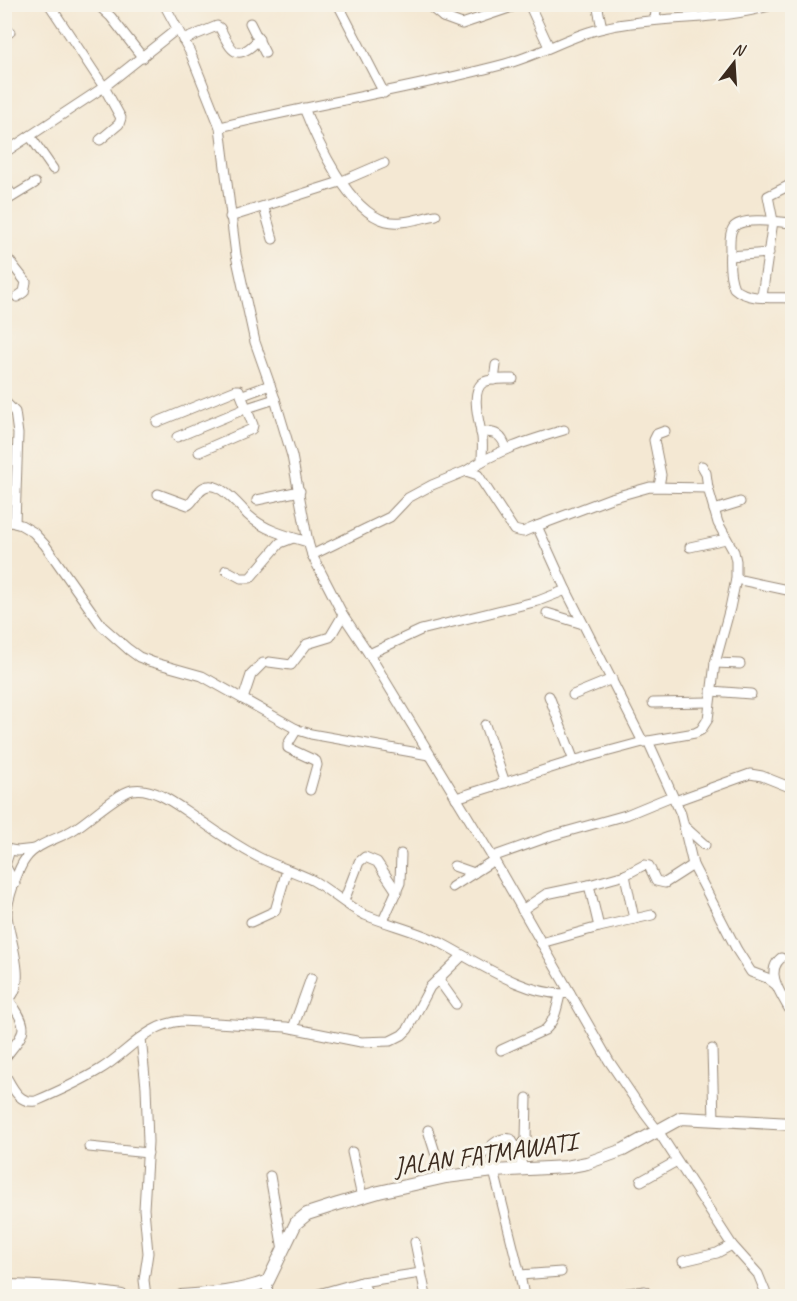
<svg xmlns="http://www.w3.org/2000/svg" width="797" height="1301" font-family="Caveat,sans-serif">
<rect width="100%" height="100%" fill="#f7f3e8"/>
<filter id="ink" filterUnits="userSpaceOnUse"><feTurbulence type="fractalNoise" baseFrequency=".0167" numOctaves="2"/><feDisplacementMap in="SourceGraphic" scale="12" xChannelSelector="R" yChannelSelector="G"/><feConvolveMatrix kernelMatrix="1 2 1 2 8 2 1 2 1" color-interpolation-filters="sRGB"/></filter>
<filter id="wash" filterUnits="userSpaceOnUse"><feTurbulence type="fractalNoise" baseFrequency=".008" numOctaves="4" result="noise"/><feDisplacementMap in="SourceGraphic" scale="24" xChannelSelector="R" yChannelSelector="G"/><feGaussianBlur stdDeviation="1.35" result="paint"/><feColorMatrix in="noise" values="0 0 0 0 0 0 0 0 0 0 0 0 0 0 0 0 0 1.4 0 .05"/><feComposite in="paint" operator="in"/></filter>
<g filter="url(#wash)">
<rect width="100%" height="100%" fill="#f4e8d3"/>
</g>
<g filter="url(#ink)">
<g fill="none" stroke-linecap="round" stroke-linejoin="round">
<g stroke="#988978" stroke-width="11">
<g id="minor">
<path d="M49,4L104,87L121,118L119,124L100,140"/>
<path d="M97,4L111,17L143,58"/>
<path d="M164,4L190,52L220,127L236,255L255,342L275,399L292,456L308,542L312,555L343,615L369,654L494,860L609,1061L645,1114L658,1131L732,1245L758,1274L767,1296"/>
<path d="M338,4L384,93"/>
<path d="M427,4L443,17"/>
<path d="M459,4L443,17L462,24L521,4"/>
<path d="M529,4L549,47"/>
<path d="M597,4L602,28"/>
<path d="M789,4L792,14"/>
<path d="M655,19L657,4"/>
<path d="M250,23L265,53"/>
<path d="M4,36L10,32"/>
<path d="M183,40L217,26L220,28C231,50 236,64 259,39"/>
<path d="M304,108C317,141 348,211 386,221C402,225 420,218 436,215"/>
<path d="M220,127C314,104 411,89 505,64C540,55 572,34 608,27C662,15 721,22 775,4"/>
<path d="M30,136L53,169"/>
<path d="M4,153L104,87L177,29"/>
<path d="M4,184L13,196"/>
<path d="M4,202L35,183"/>
<path d="M264,208L273,239"/>
<path d="M230,217L340,182L384,163"/>
<path d="M792,223C780,222 741,216 733,228C729,234 730,243 730,250C729,263 729,276 734,288C748,301 774,297 792,298"/>
<path d="M4,254L26,282L24,292L17,297"/>
<path d="M730,256L769,253"/>
<path d="M762,296L773,221L768,196L792,184"/>
<path d="M494,380L496,365"/>
<path d="M243,395L270,385"/>
<path d="M4,401L15,412L18,434L15,523"/>
<path d="M157,422L236,390H239L253,425L252,429L199,452"/>
<path d="M481,433C495,430 503,436 506,449"/>
<path d="M177,437L247,408L275,399"/>
<path d="M482,461C482,453 483,445 482,437C480,425 469,390 484,382C492,378 504,379 513,379"/>
<path d="M702,466L706,473L708,488"/>
<path d="M466,471C498,450 527,441 564,430"/>
<path d="M659,486L661,475L654,440L657,434L665,431"/>
<path d="M158,494L188,505C196,500 197,488 208,486C220,483 240,506 248,515C264,530 287,536 308,542"/>
<path d="M257,500L300,491"/>
<path d="M714,510L740,502"/>
<path d="M4,520L21,525L33,532L45,545L102,626L128,649L139,657L152,662L202,676L298,730L311,734L429,755"/>
<path d="M690,547L726,539"/>
<path d="M312,555L390,517L408,498L432,485L466,471L478,475L514,530L523,532L537,526L566,590L643,742"/>
<path d="M226,570L241,578H250L280,543L293,538"/>
<path d="M736,579L792,591"/>
<path d="M547,613L583,624"/>
<path d="M369,654L421,630L538,601L566,590"/>
<path d="M269,662L291,665L307,644L330,637L343,615"/>
<path d="M715,663L740,664"/>
<path d="M711,691L751,694"/>
<path d="M573,695L612,679"/>
<path d="M549,696L574,761"/>
<path d="M243,699L251,675L263,663"/>
<path d="M653,703L709,702"/>
<path d="M485,725L505,783"/>
<path d="M297,729L288,744V748L316,761L317,765L310,790"/>
<path d="M648,741L681,814L693,865L737,950L751,972L767,978L776,985"/>
<path d="M456,798L576,760L643,742L695,733L701,730L708,719L715,663L730,608L736,579V561L734,552L718,523L708,488L650,487L611,498L537,526"/>
<path d="M675,801L750,774L762,776L792,788"/>
<path d="M685,827L705,845"/>
<path d="M5,849L17,851L35,849"/>
<path d="M10,850L5,865L15,884"/>
<path d="M492,857L551,836L626,815L672,796"/>
<path d="M454,866L474,873"/>
<path d="M625,875L634,919"/>
<path d="M589,885L625,875L644,865L649,866L656,881L665,883L693,865"/>
<path d="M452,887L494,860"/>
<path d="M344,901L359,862L365,857L377,862L397,892"/>
<path d="M522,910L546,894L589,885L599,927L541,943"/>
<path d="M383,921L400,883L401,854"/>
<path d="M251,922L275,911L287,870"/>
<path d="M599,927L652,915"/>
<path d="M781,958C763,973 784,998 792,1014"/>
<path d="M438,979L456,1004"/>
<path d="M4,1003C32,987 7,937 7,913C7,901 18,868 26,858C38,842 60,839 76,828C89,820 118,793 132,790C156,785 184,811 204,823C221,835 239,847 258,857C275,866 294,871 312,880C330,890 346,906 365,915C390,925 417,931 441,943C475,961 531,999 570,993"/>
<path d="M293,1028L311,978"/>
<path d="M141,1038L146,1087L148,1142L144,1209L148,1253L144,1280L146,1296"/>
<path d="M712,1049L714,1120"/>
<path d="M501,1050L545,1030C555,1021 557,1007 560,995"/>
<path d="M4,1059C24,1032 32,1031 9,1000"/>
<path d="M4,1073C12,1086 18,1104 36,1101C57,1092 79,1082 99,1070C128,1053 146,1024 182,1021L286,1027L361,1042L390,1041L402,1035L408,1029L430,987L462,956"/>
<path d="M428,1130L443,1178"/>
<path d="M89,1147L148,1153"/>
<path d="M518,1151L526,1139L527,1098"/>
<path d="M352,1152L362,1197"/>
<path d="M482,1155C490,1147 498,1136 511,1139L518,1151L523,1169"/>
<path d="M494,1171L520,1275L561,1272"/>
<path d="M270,1176L283,1250"/>
<path d="M641,1181L677,1161"/>
<path d="M415,1242L426,1296"/>
<path d="M683,1261L717,1253L732,1245"/>
<path d="M520,1275L524,1296"/>
<path d="M361,1282L370,1296"/>
<path d="M627,1293L645,1291L648,1296"/>
<path d="M315,1295L361,1282L421,1273"/>
<path d="M267,1296L268,1281"/>
</g>
</g>
<g stroke="#988978" stroke-width="14">
<g id="tertiary">
<path d="M4,1286C44,1286 82,1290 122,1296"/>
<path d="M181,1296C212,1294 239,1292 268,1281L296,1223L307,1214L338,1204L379,1192L446,1177L494,1171L566,1167L587,1163L623,1150L681,1118L792,1124"/>
</g>
</g>
<use href="#minor" stroke="#fff" stroke-width="9"/>
<use href="#tertiary" stroke="#fff" stroke-width="12"/>
</g>
</g>
<g text-anchor="middle" dominant-baseline="central" stroke-width="6" stroke-linejoin="round" paint-order="stroke">
<g font-size="26" fill="#3b2a1e" stroke="#f7f3e8">
<text transform="translate(485 1154) rotate(-8)">JALAN FATMAWATI</text>
</g>
</g>
<rect width="797" height="1301" fill="none" stroke="#f7f3e8" stroke-width="24"/>
<g transform="translate(734 63) rotate(17)" stroke="#f7f3e8" stroke-width="4.5" paint-order="stroke">
<path d="M0-4.5L10 22L0 15L-10 22Z" fill="#3b2a1e"/>
<text y="-9" font-size="16" font-weight="bold" text-anchor="middle" fill="#3b2a1e">N</text>
</g>
</svg>
